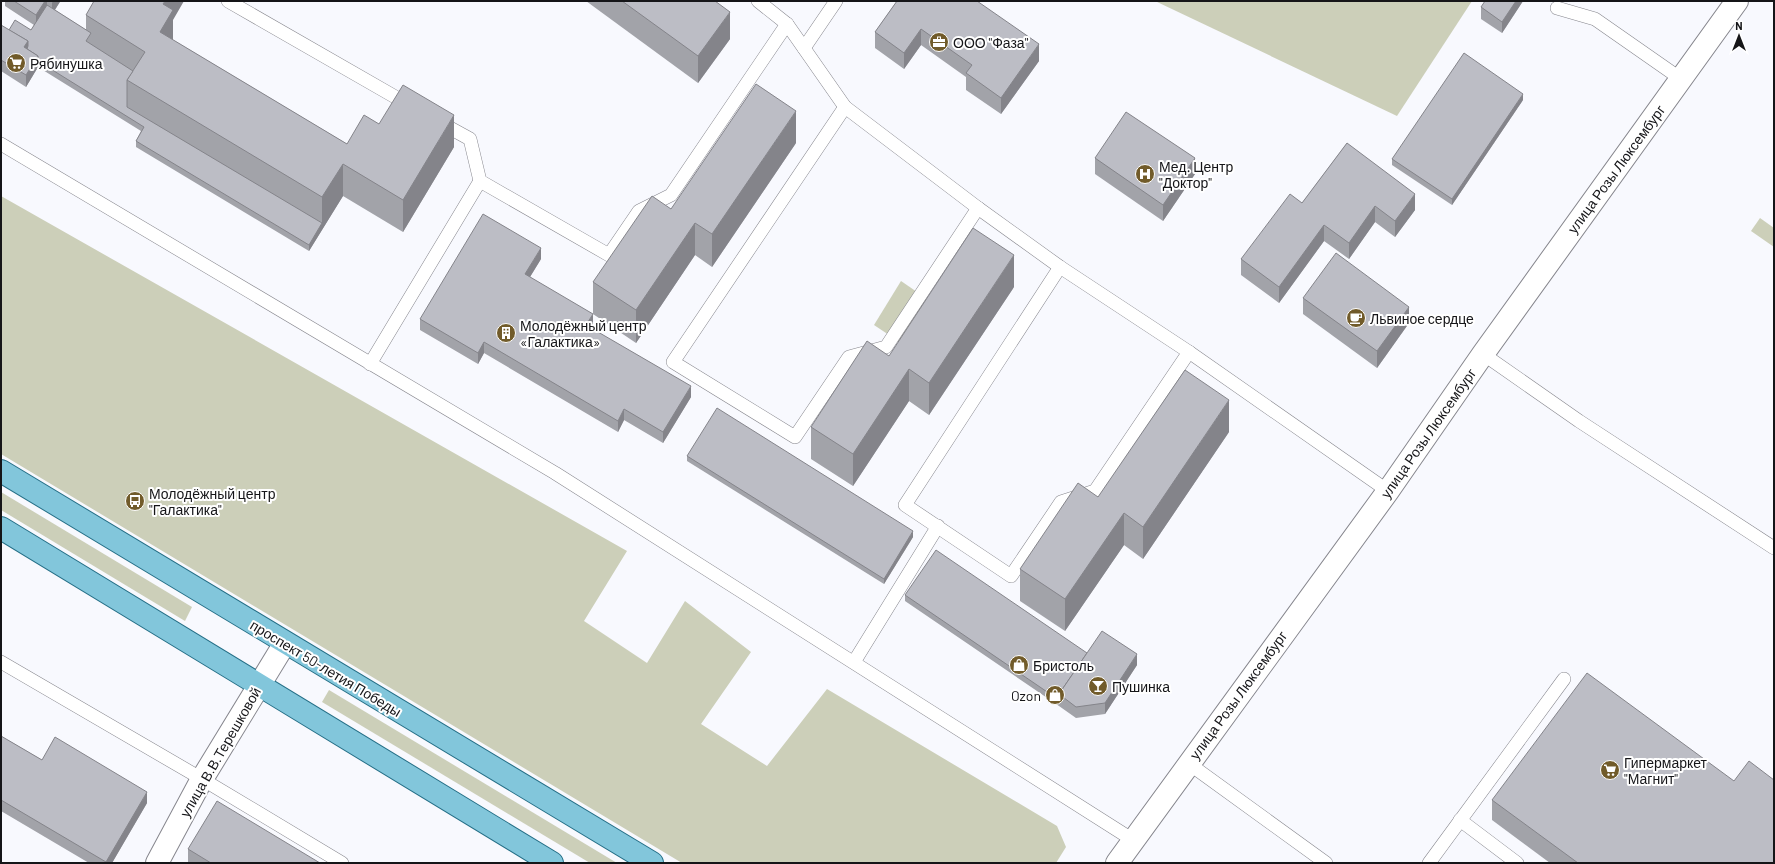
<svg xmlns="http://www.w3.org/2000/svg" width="1775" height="864" font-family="Barlow,sans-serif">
<rect width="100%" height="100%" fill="#f8f9fe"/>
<g fill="#cccfb9">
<path d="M1155,1H1472L1397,116Z"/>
<path d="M1,196L627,551L584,621L647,663L685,601L751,652L701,724L767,766L827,689L1057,826L1066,847L1056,863H682L1,454Z"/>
<path d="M1760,218L1774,228V247L1751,231Z"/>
<path d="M901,281L933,303L904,345L874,325Z"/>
<path d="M1,492L192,607L185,621L1,510Z"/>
<path d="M329,690L617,863H590L322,702Z"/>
</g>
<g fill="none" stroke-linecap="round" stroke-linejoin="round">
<g stroke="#86868d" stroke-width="14">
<g id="service">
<path d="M228,1L411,106"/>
<path d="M758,1L787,24L845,107L978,208L1060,267L1189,352L1388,491"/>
<path d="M1557,8L1595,19L1681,79"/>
<path d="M804,48L836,1"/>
<path d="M845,107L673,362L795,437L849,357L886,347L978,208"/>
<path d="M439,122L470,139L480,181L609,255L639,211L671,195L787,24"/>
<path d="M1,144L555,473L1133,840"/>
<path d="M1060,267L905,505L1011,576L1061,502L1095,491L1189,352"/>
<path d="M1483,354L1579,421L1774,548"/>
<path d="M370,364L480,181"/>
<path d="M1,662L202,779L342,863"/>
<path d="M854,662L938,526"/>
<path d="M1188,763L1326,863"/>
<path d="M1460,820L1517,863"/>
<path d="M1429,863L1564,679"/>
</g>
</g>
<g stroke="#86868d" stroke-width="24">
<g id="tertiary">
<path d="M157,863L202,779L285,643"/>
<path d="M1117,863L1388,491L1483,354L1737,1"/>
</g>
</g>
<g stroke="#256f87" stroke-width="24">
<g id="primary">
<path d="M1,471L652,863"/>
<path d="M1,528L552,863"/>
</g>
</g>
<use href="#service" stroke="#fff" stroke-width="13"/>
<use href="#tertiary" stroke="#fff" stroke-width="22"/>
<use href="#primary" stroke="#82c6db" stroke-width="22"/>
</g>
<g fill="#a2a3a9">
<path d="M5,1H60L55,10L86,30V15L173,20V40L347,144L379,124L454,147L403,232L343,196L309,251L136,147V141L141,131L38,67L26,87L1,71V25L9,30H31L34,25L5,6Z"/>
<path d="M586,1H715L730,39L698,83Z"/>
<path d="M897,1L1039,61L1001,114L966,90V77L921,45L904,69L875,48V32Z"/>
<path d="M1523,1L1502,33L1481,19V7Z"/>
<path d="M1523,100L1452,205L1392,165V159Z"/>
<path d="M796,143L712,267L695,255L636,343L593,314V282L671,209Z"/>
<path d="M1347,143L1415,210L1395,237L1375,222L1349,259L1324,241L1279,303L1241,275V259L1302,203Z"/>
<path d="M1095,158L1195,174L1163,221L1095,174Z"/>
<path d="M541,259L530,277L593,325L591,327L691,397L663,443L624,420L618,432L484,353L478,364L420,330V319Z"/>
<path d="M1014,287L929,415L909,401L853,486L811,459V427L889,356Z"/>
<path d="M1303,298L1409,323L1377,368L1303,314Z"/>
<path d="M1229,432L1143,559L1124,545L1065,631L1020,601V569L1098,497Z"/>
<path d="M687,456L913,537L884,584L687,461Z"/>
<path d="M905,595L1087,653L1137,665L1105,714L1076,718L1059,706L905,601Z"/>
<path d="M1,736L42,760L147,803L112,863H89L1,811Z"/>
<path d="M1734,781L1774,863H1550L1492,820V800Z"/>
<path d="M188,849L320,863H188Z"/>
</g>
<g fill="#84848a">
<path d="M45,1H47V10L36,26V15Z"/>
<path d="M53,1H60V2L52,14V3Z"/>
<path d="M165,1H184L173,20V42L160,32L163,4Z"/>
<path d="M1516,1H1523L1502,33V22Z"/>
<path d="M730,12V39L698,83V56Z"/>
<path d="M921,29V45L904,69V53Z"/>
<path d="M28,41V52L24,47Z"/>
<path d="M1039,44V61L1001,114V98Z"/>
<path d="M38,56V67L26,87V75Z"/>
<path d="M1523,94V100L1452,205V199Z"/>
<path d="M796,111V143L712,267V234Z"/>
<path d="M454,115V147L403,232V200Z"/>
<path d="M1195,158V174L1163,221V205Z"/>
<path d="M343,164V196L309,251V245L322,223V197Z"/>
<path d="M1415,194V210L1395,237V221Z"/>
<path d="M1375,206V222L1349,259V243Z"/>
<path d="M695,223V255L636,343V310Z"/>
<path d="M1324,225V241L1279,303V287Z"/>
<path d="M541,248V259L525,285V274Z"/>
<path d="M1014,255V287L929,415V383Z"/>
<path d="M1409,307V323L1377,368V351Z"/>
<path d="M593,314V325L586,336V325Z"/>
<path d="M484,342V353L478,364V353Z"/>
<path d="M909,369V401L853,486V454Z"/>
<path d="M691,386V397L663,443V432Z"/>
<path d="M1229,400V432L1143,559V527Z"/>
<path d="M624,409V420L618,432V421Z"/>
<path d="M1124,513V545L1065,631V599Z"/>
<path d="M913,531V537L884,584V579Z"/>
<path d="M1137,654V665L1105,714V703Z"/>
<path d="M147,792V803L112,863H106V862Z"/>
</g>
<g fill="#bcbdc5" stroke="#84848a">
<path d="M14,1H45L36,15Z"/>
<path d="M94,1H165L163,4L173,10L160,32L347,144L364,115L379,124L403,85L454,115L403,200L343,164L322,197L127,80L145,52L86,15Z"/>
<path d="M622,1H715L730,12L698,56Z"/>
<path d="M897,1H977L1039,44L1001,98L966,73L972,65L921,29L904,53L875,32Z"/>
<path d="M1485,1H1516L1502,22L1481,7Z"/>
<path d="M47,5L91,33L86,41L133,71L127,80V107L322,223L309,245L136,141L144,127L38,61V56L27,49L28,46V41L9,30L15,20L31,30Z"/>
<path d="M1,25L28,41L24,47L38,56L26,75L1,60Z"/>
<path d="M1464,53L1523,94L1452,199L1392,159Z"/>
<path d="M756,84L796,111L712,234L695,223L636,310L593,282L652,196L671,209Z"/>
<path d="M1126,112L1195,158L1163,205L1095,158Z"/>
<path d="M1347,143L1415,194L1395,221L1375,206L1349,243L1324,225L1279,287L1241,259L1290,194L1302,203Z"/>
<path d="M483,214L541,248L525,274L593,314L586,325L691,386L663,432L624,409L618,421L484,342L478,353L420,319Z"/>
<path d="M973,228L1014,255L929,383L909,369L853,454L811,427L867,341L889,356Z"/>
<path d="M1336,253L1409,307L1377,351L1303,298Z"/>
<path d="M1185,370L1229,400L1143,527L1124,513L1065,599L1020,569L1078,483L1098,497Z"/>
<path d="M717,408L913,531L884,579L687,456Z"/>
<path d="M936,550L1087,653L1059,694V700L905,595Z"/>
<path d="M1102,631L1137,654L1105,703L1076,707L1059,694Z"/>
<path d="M1587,673L1734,781L1749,761L1774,780V863H1578L1492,800Z"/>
<path d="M1,736L42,760L55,737L147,792L106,862L1,800Z"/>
<path d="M217,801L320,863H211L188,849Z"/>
</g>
<defs>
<g id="office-disc" transform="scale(1)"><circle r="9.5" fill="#715b2a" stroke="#fff"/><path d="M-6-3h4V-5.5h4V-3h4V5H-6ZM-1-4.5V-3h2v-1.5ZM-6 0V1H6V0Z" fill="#fff"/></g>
<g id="supermarket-disc" transform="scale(1)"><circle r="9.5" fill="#715b2a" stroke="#fff"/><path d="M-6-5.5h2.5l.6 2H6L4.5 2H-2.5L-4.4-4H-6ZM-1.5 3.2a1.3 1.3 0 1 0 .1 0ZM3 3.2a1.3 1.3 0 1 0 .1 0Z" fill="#fff"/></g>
<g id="hospital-disc" transform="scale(1)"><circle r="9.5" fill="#715b2a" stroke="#fff"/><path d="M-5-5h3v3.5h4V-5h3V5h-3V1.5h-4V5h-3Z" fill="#fff"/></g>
<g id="cafe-disc" transform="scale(1)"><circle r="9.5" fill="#715b2a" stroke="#fff"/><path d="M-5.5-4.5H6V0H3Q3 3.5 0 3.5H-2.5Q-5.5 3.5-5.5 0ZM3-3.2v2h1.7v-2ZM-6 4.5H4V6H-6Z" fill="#fff"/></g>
<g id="building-disc" transform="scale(1)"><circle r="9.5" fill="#715b2a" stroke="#fff"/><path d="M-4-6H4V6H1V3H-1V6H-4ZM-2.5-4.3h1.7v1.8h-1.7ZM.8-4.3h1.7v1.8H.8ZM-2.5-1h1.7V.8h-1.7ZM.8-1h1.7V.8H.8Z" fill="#fff"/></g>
<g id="bus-disc" transform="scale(1)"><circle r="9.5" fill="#715b2a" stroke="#fff"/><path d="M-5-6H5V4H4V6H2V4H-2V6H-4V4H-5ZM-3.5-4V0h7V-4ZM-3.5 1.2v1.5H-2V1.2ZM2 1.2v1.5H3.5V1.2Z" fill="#fff"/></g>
<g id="shop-disc" transform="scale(1)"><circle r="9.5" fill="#715b2a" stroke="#fff"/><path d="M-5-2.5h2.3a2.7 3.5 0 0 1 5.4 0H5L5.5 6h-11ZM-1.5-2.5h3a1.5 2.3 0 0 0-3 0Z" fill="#fff"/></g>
<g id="bar-disc" transform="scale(1)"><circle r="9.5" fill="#715b2a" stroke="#fff"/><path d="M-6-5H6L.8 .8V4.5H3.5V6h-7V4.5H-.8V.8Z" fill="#fff"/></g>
</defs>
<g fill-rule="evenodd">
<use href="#office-disc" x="939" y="42"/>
<use href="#supermarket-disc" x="16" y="63"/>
<use href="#hospital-disc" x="1145" y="174"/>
<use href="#cafe-disc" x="1356" y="318"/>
<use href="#building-disc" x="506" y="333"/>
<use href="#bus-disc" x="135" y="501"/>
<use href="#shop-disc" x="1019" y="665"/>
<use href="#bar-disc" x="1098" y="686"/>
<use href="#shop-disc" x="1055" y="695"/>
<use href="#supermarket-disc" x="1610" y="770"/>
</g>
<g text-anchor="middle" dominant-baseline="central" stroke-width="4" stroke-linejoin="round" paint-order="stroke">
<g font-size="14" fill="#151518" stroke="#fff" text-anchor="start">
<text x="953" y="42">ООО "Фаза"</text>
<text x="30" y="63">Рябинушка</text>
<text x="1159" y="166">Мед. Центр<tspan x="1159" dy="16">"Доктор"</tspan></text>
<text x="1370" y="318">Львиное сердце</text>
<text x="520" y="325">Молодёжный центр<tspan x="520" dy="16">«Галактика»</tspan></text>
<text x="149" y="493">Молодёжный центр<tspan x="149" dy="16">"Галактика"</tspan></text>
<text x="1033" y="665">Бристоль</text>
<text x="1112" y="686">Пушинка</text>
<text x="1041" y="695" text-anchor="end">Ozon</text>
<text x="1624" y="762">Гипермаркет<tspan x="1624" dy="16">"Магнит"</tspan></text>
</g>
<g font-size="14" fill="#151518" stroke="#fff">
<text transform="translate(1616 169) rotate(-54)">улица Розы Люксембург</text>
<text transform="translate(1428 433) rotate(-55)">улица Розы Люксембург</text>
<text transform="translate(326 668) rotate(31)">проспект 50-летия Победы</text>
<text transform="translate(1238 695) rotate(-54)">улица Розы Люксембург</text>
<text transform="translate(220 752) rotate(-60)">улица В.В.Терешковой</text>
</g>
</g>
<rect width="1775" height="864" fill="none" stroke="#151518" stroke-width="4"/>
<g transform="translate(1739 36)" stroke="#ffffff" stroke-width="3" paint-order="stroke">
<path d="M0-3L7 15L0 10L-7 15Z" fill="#151518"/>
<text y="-6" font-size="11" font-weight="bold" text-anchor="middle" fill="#151518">N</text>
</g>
</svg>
